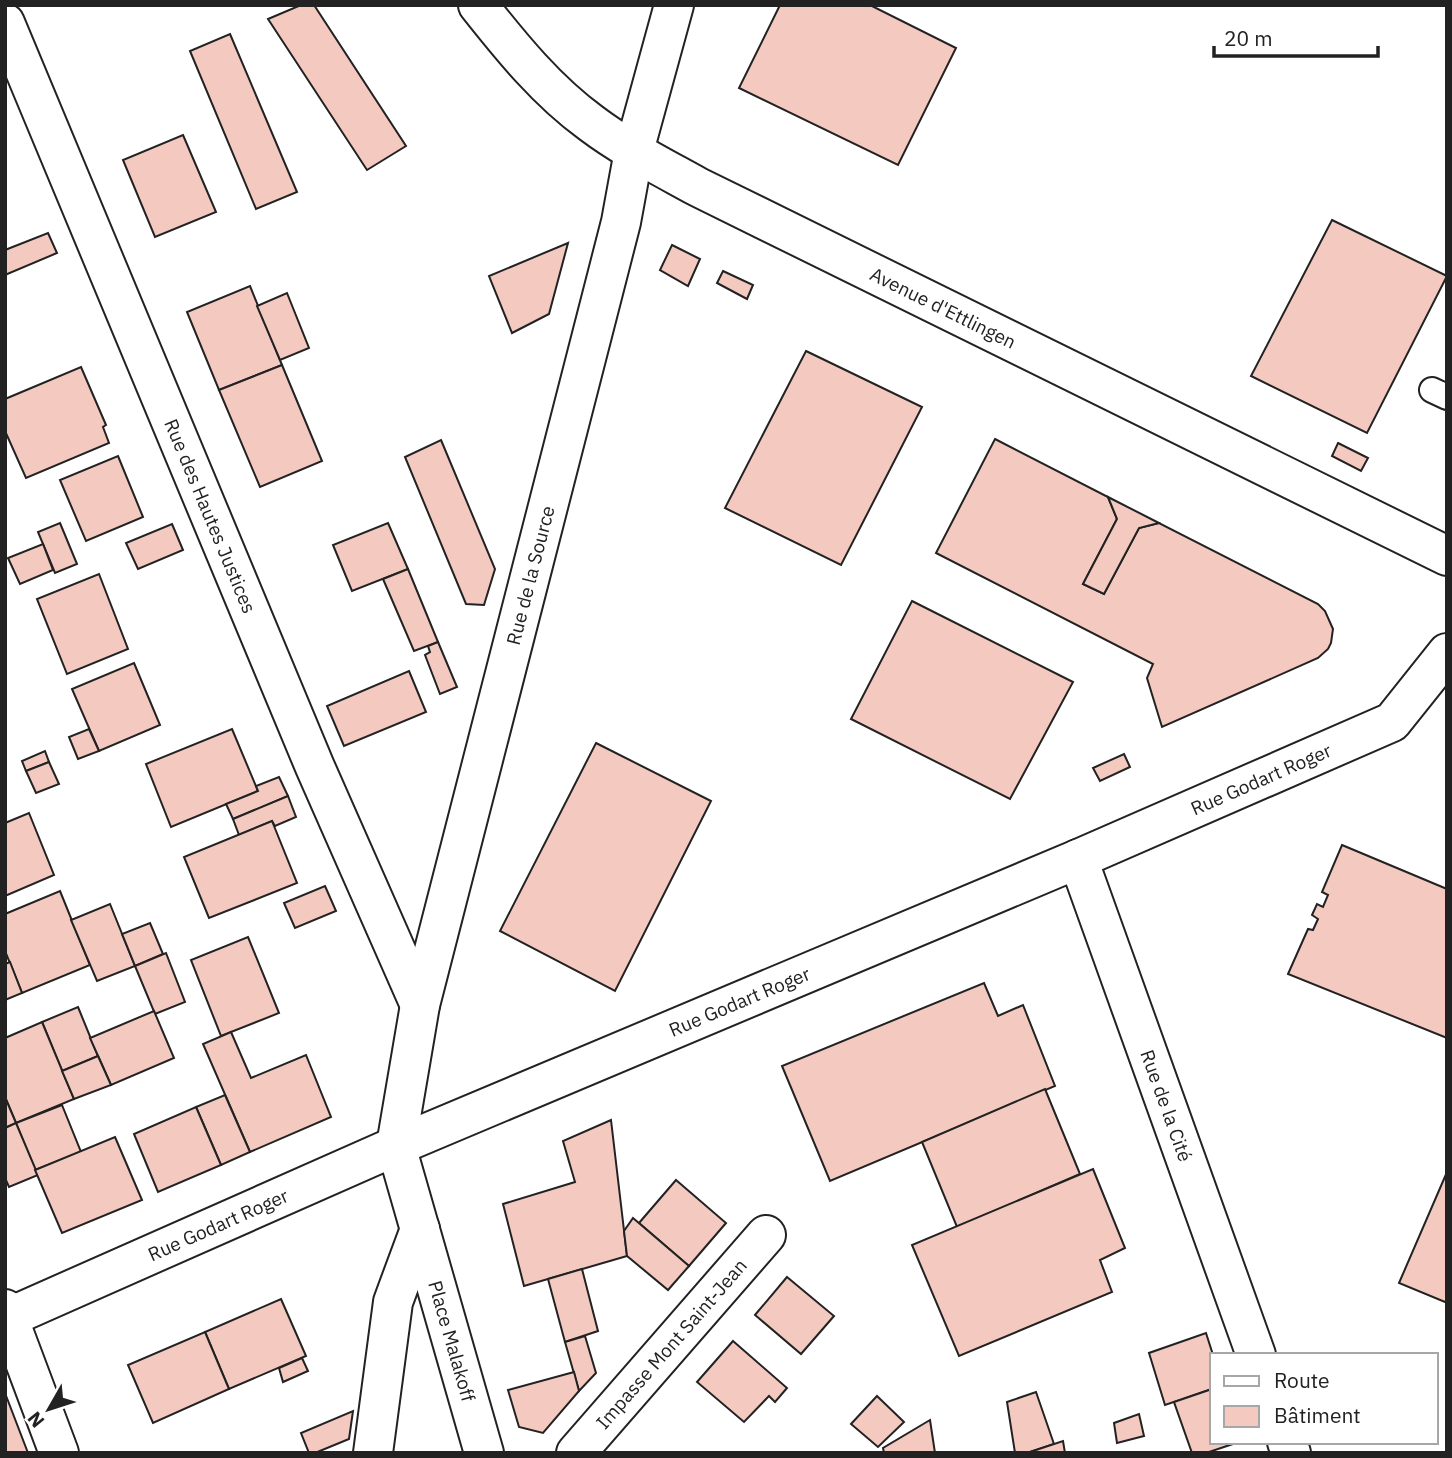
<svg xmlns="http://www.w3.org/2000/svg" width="1452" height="1458" font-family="'IBM Plex Sans',sans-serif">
<rect width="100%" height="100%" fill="#fff"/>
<g fill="#f3c9c0" stroke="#222" stroke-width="2">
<path d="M301,5H314L406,146L367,170L268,19Z"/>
<path d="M780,5H870L956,48L898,165L739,88Z"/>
<path d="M230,34L297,192L256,209L190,51Z"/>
<path d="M183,135L216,212L155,237L123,160Z"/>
<path d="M1332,220L1447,276L1367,433L1251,376Z"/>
<path d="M48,233L57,253L5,275V250Z"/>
<path d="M568,243L549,314L512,333L489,276Z"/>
<path d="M672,245L700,259L688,286L660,270Z"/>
<path d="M723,271L753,285L747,299L717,283Z"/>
<path d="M250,286L282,365L219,390L187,312Z"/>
<path d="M287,293L309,348L280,360L257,306Z"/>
<path d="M806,351L922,407L841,565L725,508Z"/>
<path d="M282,365L322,461L260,487L219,390Z"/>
<path d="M81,367L106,425L103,427L109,443L26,478L5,431V399Z"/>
<path d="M995,439L1108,497L1117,519L1083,584L1104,594L1139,528L1159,523L1318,604L1325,611L1333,629L1331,643L1328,649L1318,658L1162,727L1147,678L1153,664L936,553Z"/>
<path d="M441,440L495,569L484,605L466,604L405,457Z"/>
<path d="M1338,443L1368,458L1361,471L1332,456Z"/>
<path d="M118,456L143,517L86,541L60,480Z"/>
<path d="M1108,497L1159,523L1139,528L1104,594L1083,584L1117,519Z"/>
<path d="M60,523L77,564L55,573L38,532Z"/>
<path d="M388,523L408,569L352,591L333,545Z"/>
<path d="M172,524L183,550L138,569L126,543Z"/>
<path d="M43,544L53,570L20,584L8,558Z"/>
<path d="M408,569L438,642L414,651L383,579Z"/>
<path d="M99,574L128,649L67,674L37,599Z"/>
<path d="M912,601L1073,682L1010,799L851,719Z"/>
<path d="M438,642L457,687L440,694L425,655L430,652L428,646Z"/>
<path d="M134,663L160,725L99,751L72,689Z"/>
<path d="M409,671L426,712L344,746L327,706Z"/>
<path d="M89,729L99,751L78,759L69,737Z"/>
<path d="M232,729L258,791L171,827L146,764Z"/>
<path d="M596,743L711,801L615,991L500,931Z"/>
<path d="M45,751L49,762L26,771L22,761Z"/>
<path d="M1124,754L1130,767L1100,781L1093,768Z"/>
<path d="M49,762L59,784L36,793L26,771Z"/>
<path d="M279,777L288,796L233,819L226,804L258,791L256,786Z"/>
<path d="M288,796L296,817L275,826L272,821L239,835L233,819Z"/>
<path d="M29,813L54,875L5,896V823Z"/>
<path d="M272,821L297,883L209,918L184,857Z"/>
<path d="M1342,845L1447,889V1038L1288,974L1308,929L1313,930L1318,919L1312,915L1317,904L1323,907L1328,895L1322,892Z"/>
<path d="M325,886L336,911L295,928L284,903Z"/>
<path d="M60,891L90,965L22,993L5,951V914Z"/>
<path d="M110,904L135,966L97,981L71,920Z"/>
<path d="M150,923L163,954L135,966L122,934Z"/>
<path d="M248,937L279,1013L221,1036L191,960Z"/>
<path d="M166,953L185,1002L155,1014L135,966Z"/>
<path d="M10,962L22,993L5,1000V964Z"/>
<path d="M984,983L998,1016L1023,1005L1055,1086L830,1181L782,1066Z"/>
<path d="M78,1007L98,1056L62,1071L42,1022Z"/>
<path d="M154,1011L174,1058L111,1085L90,1038Z"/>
<path d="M42,1022L74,1099L16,1123L5,1097V1038Z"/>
<path d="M231,1032L251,1078L306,1055L331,1117L250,1152L203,1044Z"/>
<path d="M98,1056L111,1085L74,1099L62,1071Z"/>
<path d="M1045,1089L1080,1174L957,1227L922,1142Z"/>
<path d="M225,1095L250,1152L221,1165L196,1107Z"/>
<path d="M5,1097L16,1123L5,1128Z"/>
<path d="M62,1105L81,1152L35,1170L16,1123Z"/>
<path d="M196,1107L221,1165L158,1192L134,1134Z"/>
<path d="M611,1120L627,1256L524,1286L503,1204L575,1182L563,1141Z"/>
<path d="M16,1123L38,1175L9,1187L5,1178V1128Z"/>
<path d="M115,1137L142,1200L62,1233L35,1170Z"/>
<path d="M1093,1169L1125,1248L1100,1260L1112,1292L959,1356L912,1245Z"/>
<path d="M1447,1172V1299L1445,1302L1399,1283Z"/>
<path d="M676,1180L726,1223L689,1266L639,1223Z"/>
<path d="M633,1218L689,1266L668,1290L627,1256L624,1231Z"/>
<path d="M582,1269L598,1331L565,1342L548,1279Z"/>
<path d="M787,1277L834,1316L801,1354L755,1315Z"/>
<path d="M281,1299L306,1356L229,1389L205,1332Z"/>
<path d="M205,1332L229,1389L153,1423L128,1365Z"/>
<path d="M1206,1333L1213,1355L1212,1389L1165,1405L1149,1353Z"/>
<path d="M585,1336L596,1373L579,1391L565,1342Z"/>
<path d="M733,1341L787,1388L775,1402L769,1396L744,1422L697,1382Z"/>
<path d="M302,1358L308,1371L283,1382L279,1368Z"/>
<path d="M574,1372L579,1391L543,1433L519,1427L508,1390Z"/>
<path d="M1212,1389V1442H1239L1206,1453H1192L1174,1402Z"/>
<path d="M1036,1392L1054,1444L1027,1453H1015L1007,1402Z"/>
<path d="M5,1393L28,1453H5Z"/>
<path d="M877,1396L904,1422L878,1447L851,1424Z"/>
<path d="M353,1411L349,1439L315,1453H309L301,1433Z"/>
<path d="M1139,1414L1144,1436L1117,1443L1114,1423Z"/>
<path d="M930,1420L935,1453H884L883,1448Z"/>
<path d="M1063,1441L1065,1453H1027Z"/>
</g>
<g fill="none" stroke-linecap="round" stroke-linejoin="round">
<g stroke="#222" stroke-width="28">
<path id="lane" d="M1432,390L1447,397"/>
</g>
<g stroke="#222" stroke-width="42">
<g id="street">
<path id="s1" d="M5,23L315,767L420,1005"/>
<path id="s2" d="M1078,859L1256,1355"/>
<path d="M5,1309L59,1453"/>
<path id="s3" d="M5,1319L396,1146L1078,859L1392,722L1447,653"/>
<path d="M1287,1442L1291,1453"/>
<path d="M373,1453L393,1302L420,1229"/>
<path id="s4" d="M484,1453L396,1146L420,1005L621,222L634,151L674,5"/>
<path id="s5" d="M576,1453L766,1235"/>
</g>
</g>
<g stroke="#222" stroke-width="42">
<g id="secondary">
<path id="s6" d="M478,5C512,48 547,91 591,123C624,148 662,167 698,187L1447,556"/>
</g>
</g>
<use href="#lane" stroke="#fff" stroke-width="24"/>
<use href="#street" stroke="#fff" stroke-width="38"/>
<use href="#secondary" stroke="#fff" stroke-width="38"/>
</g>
<g text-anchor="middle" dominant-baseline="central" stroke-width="5" stroke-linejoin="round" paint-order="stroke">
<g font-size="19" fill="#222" stroke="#fff">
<text stroke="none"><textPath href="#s6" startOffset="562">Avenue d'Ettlingen</textPath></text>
<text stroke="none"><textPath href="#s1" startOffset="534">Rue des Hautes Justices</textPath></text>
<text stroke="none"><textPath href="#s4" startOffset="906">Rue de la Source</textPath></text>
<text stroke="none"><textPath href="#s3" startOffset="1367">Rue Godart Roger</textPath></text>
<text stroke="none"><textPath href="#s3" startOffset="800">Rue Godart Roger</textPath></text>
<text stroke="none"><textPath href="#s2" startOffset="262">Rue de la Cité</textPath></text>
<text stroke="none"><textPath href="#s3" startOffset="233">Rue Godart Roger</textPath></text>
<text transform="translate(452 1341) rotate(74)">Place Malakoff</text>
<text stroke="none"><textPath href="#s5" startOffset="145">Impasse Mont Saint-Jean</textPath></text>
</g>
</g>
<rect width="1452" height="1458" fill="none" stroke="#222222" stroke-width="14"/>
<rect x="1210" y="1353" width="228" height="91" fill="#ffffff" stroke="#a7a7a7" stroke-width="2"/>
<rect x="1224" y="1376" width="35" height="10" fill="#ffffff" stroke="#a7a7a7" stroke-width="2"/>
<text x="1274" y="1388" font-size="21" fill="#222222">Route</text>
<rect x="1224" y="1406" width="35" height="21" fill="#f3c9c0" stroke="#a7a7a7" stroke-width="2"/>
<text x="1274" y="1423" font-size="21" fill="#222222">Bâtiment</text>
<g transform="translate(49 1409) rotate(231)" stroke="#ffffff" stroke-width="5" paint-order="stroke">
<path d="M0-5L12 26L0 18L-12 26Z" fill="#222222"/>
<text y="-10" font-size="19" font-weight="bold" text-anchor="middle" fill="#222222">N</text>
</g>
<path d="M1214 46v10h164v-10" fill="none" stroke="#222222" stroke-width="3.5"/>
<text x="1224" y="46" font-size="21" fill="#222222" stroke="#ffffff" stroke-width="5" paint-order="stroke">20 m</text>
</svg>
